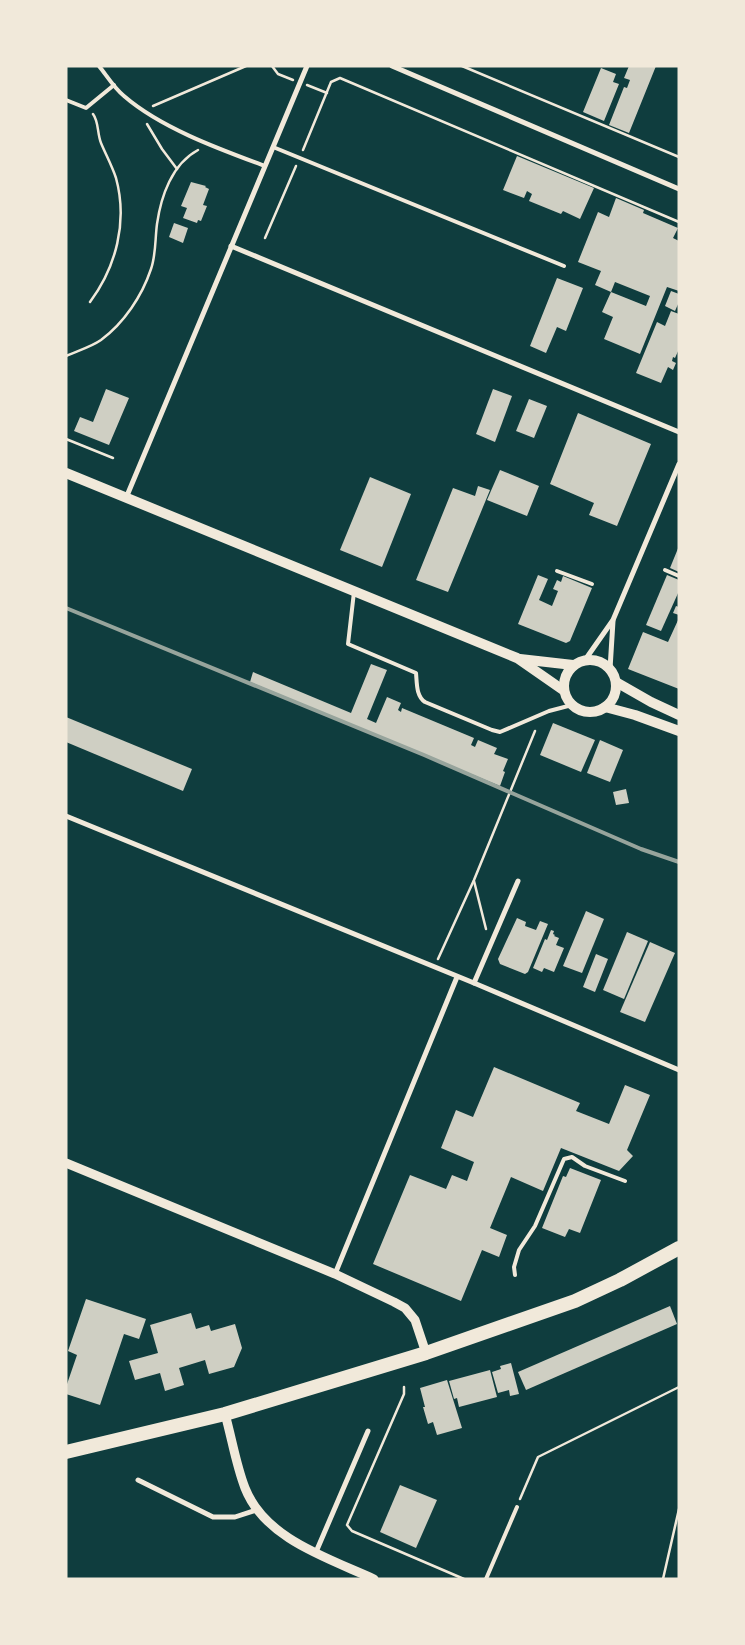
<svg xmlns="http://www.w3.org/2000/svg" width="745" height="1645" font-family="Cabin,sans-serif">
<rect width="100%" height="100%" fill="#0f3d3e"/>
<g fill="#cfcfc3">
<path d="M629,66H656L629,133L609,125L624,87L627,88L630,80L624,78Z"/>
<path d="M601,68L616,74L613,82L619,84L604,121L583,112Z"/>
<path d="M517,156L594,188L580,219L563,211L561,214L529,201L532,194L527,191L524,198L503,190Z"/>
<path d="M191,182L206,186L205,187L209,189L203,205L207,206L201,221L198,220L197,223L183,218L187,208L181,206Z"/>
<path d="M616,198L644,210L643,213L678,228L673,238L679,241V291L667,287L640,354L604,339L613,317L602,312L611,292L646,306L650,296L615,282L611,292L595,285L601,271L578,262L598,212L609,217Z"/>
<path d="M174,223L188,228L183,243L169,237Z"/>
<path d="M557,278L583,288L566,331L557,327L546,353L530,346Z"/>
<path d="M671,291L679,294V302L675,311L665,306Z"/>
<path d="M671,311L679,314V349L675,358L673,357L672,361L676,363L673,370L668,367L661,383L636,373L657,322L665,326Z"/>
<path d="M106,389L129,398L109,445L74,431L80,417L93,422Z"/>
<path d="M493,389L512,396L495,442L476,434Z"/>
<path d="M529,399L547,406L534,438L516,431Z"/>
<path d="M578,413L651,444L617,526L589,515L594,503L550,484Z"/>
<path d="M500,470L539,486L527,516L487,500Z"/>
<path d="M370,477L411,494L382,567L340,550Z"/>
<path d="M478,486L490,490L448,592L416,580L453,488L475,496Z"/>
<path d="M679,546V572L670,568Z"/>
<path d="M538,575L548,579L539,600L552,606L558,591L553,589L557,580L561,582L563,576L592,588L570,641L566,643L518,624Z"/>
<path d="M667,575L679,580V591L661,631L646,625Z"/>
<path d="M676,606L679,607V615L673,613Z"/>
<path d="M679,618V689L628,669L643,632L668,642Z"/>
<path d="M371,664L387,670L367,719L376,723L387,697L401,703L398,710L401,712L402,708L474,738L471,745L475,747L478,740L497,748L494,754L508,759L503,771L505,772L500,786L250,682L253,672L351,713Z"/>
<path d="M66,717L192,769L183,791L66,742Z"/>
<path d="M553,723L595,740L581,772L540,755Z"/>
<path d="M600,740L623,750L610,782L587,773Z"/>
<path d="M626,789L629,803L616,805L613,792Z"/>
<path d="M586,911L604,919L582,973L563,966Z"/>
<path d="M517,918L526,922L525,926L536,930L540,921L548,924L528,972L525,974L500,964L498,959Z"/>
<path d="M551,930L554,931L553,934L555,935L554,936L559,938L556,945L564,948L554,972L544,968L542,972L533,968L545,939L547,940Z"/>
<path d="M627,932L648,941L624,999L603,990Z"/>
<path d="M650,942L675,953L645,1022L620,1012Z"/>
<path d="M596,954L608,959L595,992L583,987Z"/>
<path d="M494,1067L580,1103L576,1111L609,1124L625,1085L650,1095L627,1150L633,1156L619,1171L561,1148L543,1191L511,1177L490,1228L507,1235L499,1257L482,1250L461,1301L373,1264L410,1175L446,1189L452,1175L467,1181L474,1162L441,1148L456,1110L473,1117Z"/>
<path d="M570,1168L601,1180L580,1233L569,1229L565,1237L542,1228L563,1176L566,1177Z"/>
<path d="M86,1299L146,1319L139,1339L124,1334L100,1405L66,1394V1387L77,1355L68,1351Z"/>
<path d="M670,1306L677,1324L526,1390L518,1372Z"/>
<path d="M191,1313L196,1329L209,1325L211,1331L235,1324L242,1348L234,1367L209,1374L205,1360L179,1368L184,1385L165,1391L160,1373L135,1380L129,1361L158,1353L150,1325Z"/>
<path d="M511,1363L519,1394L510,1396L509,1390L498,1393L492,1372L501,1369L500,1366Z"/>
<path d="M490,1370L497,1397L459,1407L457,1398L454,1399L449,1381Z"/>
<path d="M447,1380L462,1428L437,1435L433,1422L428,1424L423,1407H425L420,1388Z"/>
<path d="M400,1485L437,1500L416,1548L380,1532Z"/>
</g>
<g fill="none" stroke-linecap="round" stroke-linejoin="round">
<g stroke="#f1e9da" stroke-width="2.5">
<path d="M272,66L278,74L293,80"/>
<path d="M462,66L679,157"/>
<path d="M307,85L327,93"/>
<path d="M153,106L246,66"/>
<path d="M147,124L162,149L177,169"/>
<path d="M303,150L331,82L340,78L679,222"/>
<path d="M265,238L296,166"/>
<path d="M90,302C116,267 128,222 116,178C112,166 106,155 101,143C97,133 99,122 93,114"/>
<path d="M66,356C77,351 91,347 101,340C124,323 142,296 151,269C156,255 155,239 157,224C161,196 172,164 198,150"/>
<path d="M66,439L113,458"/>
<path d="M474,881L486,929"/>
<path d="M438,959L474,880L535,731"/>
<path d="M404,1387V1394L347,1525L352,1531L464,1579"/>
<path d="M520,1499L538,1457L679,1387"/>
<path d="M663,1579L679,1509"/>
</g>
<g stroke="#f1e9da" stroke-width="4">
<path d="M99,66C107,76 114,88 124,96C161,128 219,149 265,166"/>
<path d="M66,100L86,108L114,85"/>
<path d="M273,147L564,266"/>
<path d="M665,570L679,576"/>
<path d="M557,571L592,584"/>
<path d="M354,592L348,644L416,673C417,683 416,696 425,702L492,730L500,732L549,711L572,705"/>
<path d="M515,1275L514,1267L519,1250L535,1226L564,1159L572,1157L585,1166L625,1181"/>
<path d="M486,1579L517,1507"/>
</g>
<g stroke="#f1e9da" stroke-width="5">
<path d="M392,66L679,189"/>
<path d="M231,246L679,432"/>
<path d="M126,498L307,66"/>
<path d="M585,660L613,620L679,464"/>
<path d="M610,669L613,621"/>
<path d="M66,816L474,983L679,1070"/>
<path d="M474,983L518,881"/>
<path d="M335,1274L457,977"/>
<path d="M138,1480L213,1517H235L256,1510"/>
<path d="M316,1552L368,1431"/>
</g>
<g stroke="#f1e9da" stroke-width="9">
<path d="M66,1163L335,1274L394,1302L405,1308L415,1320L426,1353"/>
<path d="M225,1414C232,1439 236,1465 245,1488C265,1539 328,1558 374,1579"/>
</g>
<g stroke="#f1e9da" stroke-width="10">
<path d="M66,473L517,658L563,690"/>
<path d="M520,659L573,665"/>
<circle cx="590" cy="686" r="26"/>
<path d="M616,682L651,702L679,715"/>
<path d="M605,707L635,715L679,731"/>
</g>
<path stroke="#f1e9da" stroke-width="14" d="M66,1452L225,1414L426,1353L575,1301L620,1280L679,1248"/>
<path stroke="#97a49c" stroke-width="4" d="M66,608L424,755L641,849L679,862"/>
</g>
<rect width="745" height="1645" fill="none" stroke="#f1e9da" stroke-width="135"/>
</svg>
